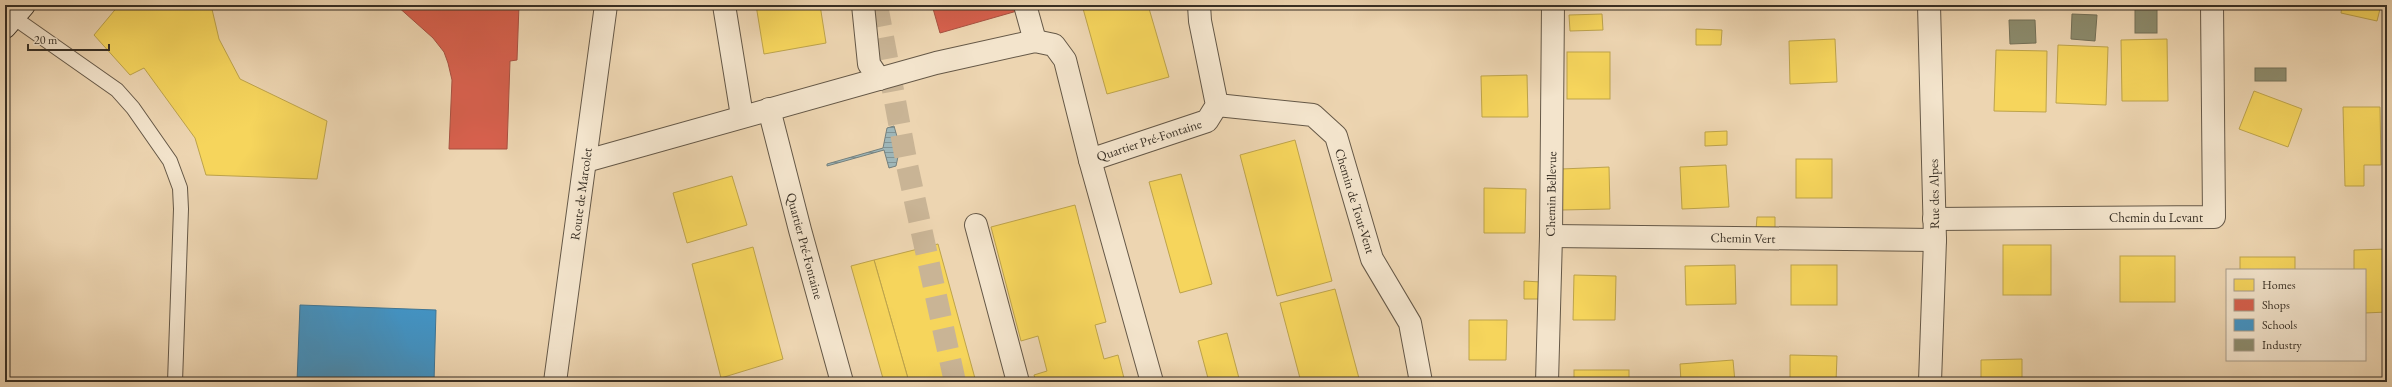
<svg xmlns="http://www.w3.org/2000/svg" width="2392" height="387" font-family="'EB Garamond',serif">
<defs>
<pattern id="water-rules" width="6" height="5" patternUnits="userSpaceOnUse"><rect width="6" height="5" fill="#9eb6b8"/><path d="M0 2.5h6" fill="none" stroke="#829495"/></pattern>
</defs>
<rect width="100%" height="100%" fill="#edd5b1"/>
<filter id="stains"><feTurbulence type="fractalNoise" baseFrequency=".005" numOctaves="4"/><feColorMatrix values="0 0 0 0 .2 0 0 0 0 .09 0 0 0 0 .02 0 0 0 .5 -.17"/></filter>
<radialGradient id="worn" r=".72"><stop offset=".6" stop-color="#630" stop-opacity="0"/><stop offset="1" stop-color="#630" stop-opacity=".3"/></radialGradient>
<path fill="url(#water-rules)" stroke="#75807d" d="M894,126L900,147L896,166L889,168L884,150L827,166V164L883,148L887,128Z"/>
<g fill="#f6d55c" stroke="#bda34b">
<path d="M119,5H211L219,39L240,79L327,121L317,179L206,175L195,138L144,68L130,75L94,35Z"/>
<path d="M756,5H820L826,43L764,54Z"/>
<path d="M1082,5H1148L1169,77L1107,94Z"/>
<path d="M2342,5H2381L2377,21L2341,13Z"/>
<path d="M1602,14L1603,30L1570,31L1569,15Z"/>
<path d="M1696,29L1722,30L1721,45H1696Z"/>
<path d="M1835,39L1837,82L1790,84L1789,41Z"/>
<path d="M2167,39L2168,101H2122L2121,40Z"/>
<path d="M2058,45L2108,47L2106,105L2056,103Z"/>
<path d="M1996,50L2047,51L2046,112L1994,111Z"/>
<rect x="1567" y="52" width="43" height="47"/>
<path d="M1527,75L1528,117H1482L1481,76Z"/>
<path d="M2254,91L2302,109L2288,147L2239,129Z"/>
<path d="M2343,107H2380L2381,165H2364V186H2345Z"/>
<path d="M1727,131V145L1705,146V132Z"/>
<path d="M1295,140L1332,281L1277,296L1240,155Z"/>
<rect x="1796" y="159" width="36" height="39"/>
<path d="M1726,165L1729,207L1682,209L1680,167Z"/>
<path d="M1609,167L1610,209L1562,210L1561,169Z"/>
<path d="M1181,174L1212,284L1180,293L1149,182Z"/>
<path d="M732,176L747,225L687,243L673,193Z"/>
<path d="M1484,188L1526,189L1525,233H1484Z"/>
<path d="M1075,205L1106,322L1095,325L1104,359L1118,355L1125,382H1036L1034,375L1047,371L1038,336L1021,341L991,227Z"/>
<path d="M1757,217H1775V230H1756Z"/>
<path d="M938,244L976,382H909L874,260Z"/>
<rect x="2003" y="245" width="48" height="50"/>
<path d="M753,247L783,359L721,378L692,264Z"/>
<path d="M2387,249V312L2365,313V270H2354V250Z"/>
<rect x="2120" y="256" width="55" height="46"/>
<rect x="2240" y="257" width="55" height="13"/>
<path d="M874,260L909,382H884L851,266Z"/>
<path d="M1735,265L1736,304L1686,305L1685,266Z"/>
<rect x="1791" y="265" width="46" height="40"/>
<path d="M1574,275L1616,276L1615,320H1573Z"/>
<path d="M1524,281L1541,282V299H1524Z"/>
<path d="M1335,289L1360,382H1301L1280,303Z"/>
<path d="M1469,320H1507L1506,360H1469Z"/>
<path d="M1227,333L1240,382H1209L1198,341Z"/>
<path d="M1790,355L1837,356L1836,382H1790Z"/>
<path d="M2022,359V382H1981V360Z"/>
<path d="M1733,360L1735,382H1681L1680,364Z"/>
<rect x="1574" y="370" width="55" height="12"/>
<path d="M1538,377V382H1515V380Z"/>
</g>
<g fill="#d6604d" stroke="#a75141">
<path d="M396,5H519L517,60L510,61L507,149H449L452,80L448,63L444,52L433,38Z"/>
<path d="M932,5H1015L1017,11L940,33Z"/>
</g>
<path fill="#4393c3" stroke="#407593" d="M300,305L436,310L434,382H297Z"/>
<g fill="#8c8c6e" stroke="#737058">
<rect x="2135" y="9" width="22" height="24"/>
<path d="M2072,14L2097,15L2095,41L2071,39Z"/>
<path d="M2009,20H2035L2036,43L2010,44Z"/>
<rect x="2255" y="68" width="31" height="13"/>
</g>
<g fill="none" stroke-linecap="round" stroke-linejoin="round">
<path stroke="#c9b495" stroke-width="22" stroke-dasharray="22 11" stroke-linecap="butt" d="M877,5L907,165L955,382"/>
<g stroke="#655847" stroke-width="16">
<path id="lane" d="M13,17L117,90L133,108L170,161L180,188L181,209L175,382"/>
</g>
<g stroke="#655847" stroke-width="24">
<g id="street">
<path d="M724,5L742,116"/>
<path d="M863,5L869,64L879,79"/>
<path d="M1025,5L1035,41"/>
<path d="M1929,5L1935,240L1930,382"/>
<path d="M1217,105L1313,115L1336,136L1372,259L1410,323L1421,382"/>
<path d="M769,109L800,230L842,382"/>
<path d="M1090,160L1207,121L1217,105L1200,21L1199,5"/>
<path d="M586,161L936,63L1035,41L1054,45L1065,60L1090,160L1152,382"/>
<path d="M1934,219L2214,217L2212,5"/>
<path d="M976,225L1018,382"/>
<path d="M1551,236L1935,240"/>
<path d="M555,382L606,5"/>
<path d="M1547,382L1551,236L1553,5"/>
</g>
</g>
<g stroke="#382f24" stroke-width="24">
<path id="secondary" d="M5,27L24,5"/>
</g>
<use href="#lane" stroke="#f3e4cc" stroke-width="14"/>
<use href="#street" stroke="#f3e4cc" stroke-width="22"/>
<use href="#secondary" stroke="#f3e4cc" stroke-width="22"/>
</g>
<g text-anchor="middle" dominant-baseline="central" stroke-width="4" stroke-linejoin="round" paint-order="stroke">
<g font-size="13" fill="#382f24" stroke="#f3e4cc">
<text transform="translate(1149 140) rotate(-18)">Quartier Pré-Fontaine</text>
<text transform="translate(581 194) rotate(-82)">Route de Marcolet</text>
<text transform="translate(1551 194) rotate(-89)">Chemin Bellevue</text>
<text transform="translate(1934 194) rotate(-91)">Rue des Alpes</text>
<text transform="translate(1355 201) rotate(73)">Chemin de Tout-Vent</text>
<text x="2156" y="217">Chemin du Levant</text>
<text transform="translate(1743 238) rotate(1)">Chemin Vert</text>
<text transform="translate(805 246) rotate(75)">Quartier Pré-Fontaine</text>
</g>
</g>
<rect width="2392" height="387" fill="none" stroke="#edd5b1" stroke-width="20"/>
<rect x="6" y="6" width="2380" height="375" fill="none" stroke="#382f24" stroke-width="2"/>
<rect x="10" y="10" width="2372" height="367" fill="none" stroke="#382f24"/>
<rect x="2226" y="269" width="140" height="92" fill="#f3e4cc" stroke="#a89c89"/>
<rect x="2234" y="279" width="20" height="12" fill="#f6d55c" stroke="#a89c89"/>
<text x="2262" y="289" font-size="12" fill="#382f24">Homes</text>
<rect x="2234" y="299" width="20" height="12" fill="#d6604d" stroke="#a89c89"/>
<text x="2262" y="309" font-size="12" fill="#382f24">Shops</text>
<rect x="2234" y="319" width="20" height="12" fill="#4393c3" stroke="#a89c89"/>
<text x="2262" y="329" font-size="12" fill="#382f24">Schools</text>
<rect x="2234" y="339" width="20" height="12" fill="#8c8c6e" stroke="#a89c89"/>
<text x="2262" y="349" font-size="12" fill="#382f24">Industry</text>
<path d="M28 44v6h81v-6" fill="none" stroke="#382f24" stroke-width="2"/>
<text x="34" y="44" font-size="12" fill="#382f24" stroke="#f3e4cc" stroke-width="3" paint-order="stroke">20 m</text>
<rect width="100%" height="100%" filter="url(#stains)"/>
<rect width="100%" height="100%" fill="url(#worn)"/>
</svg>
